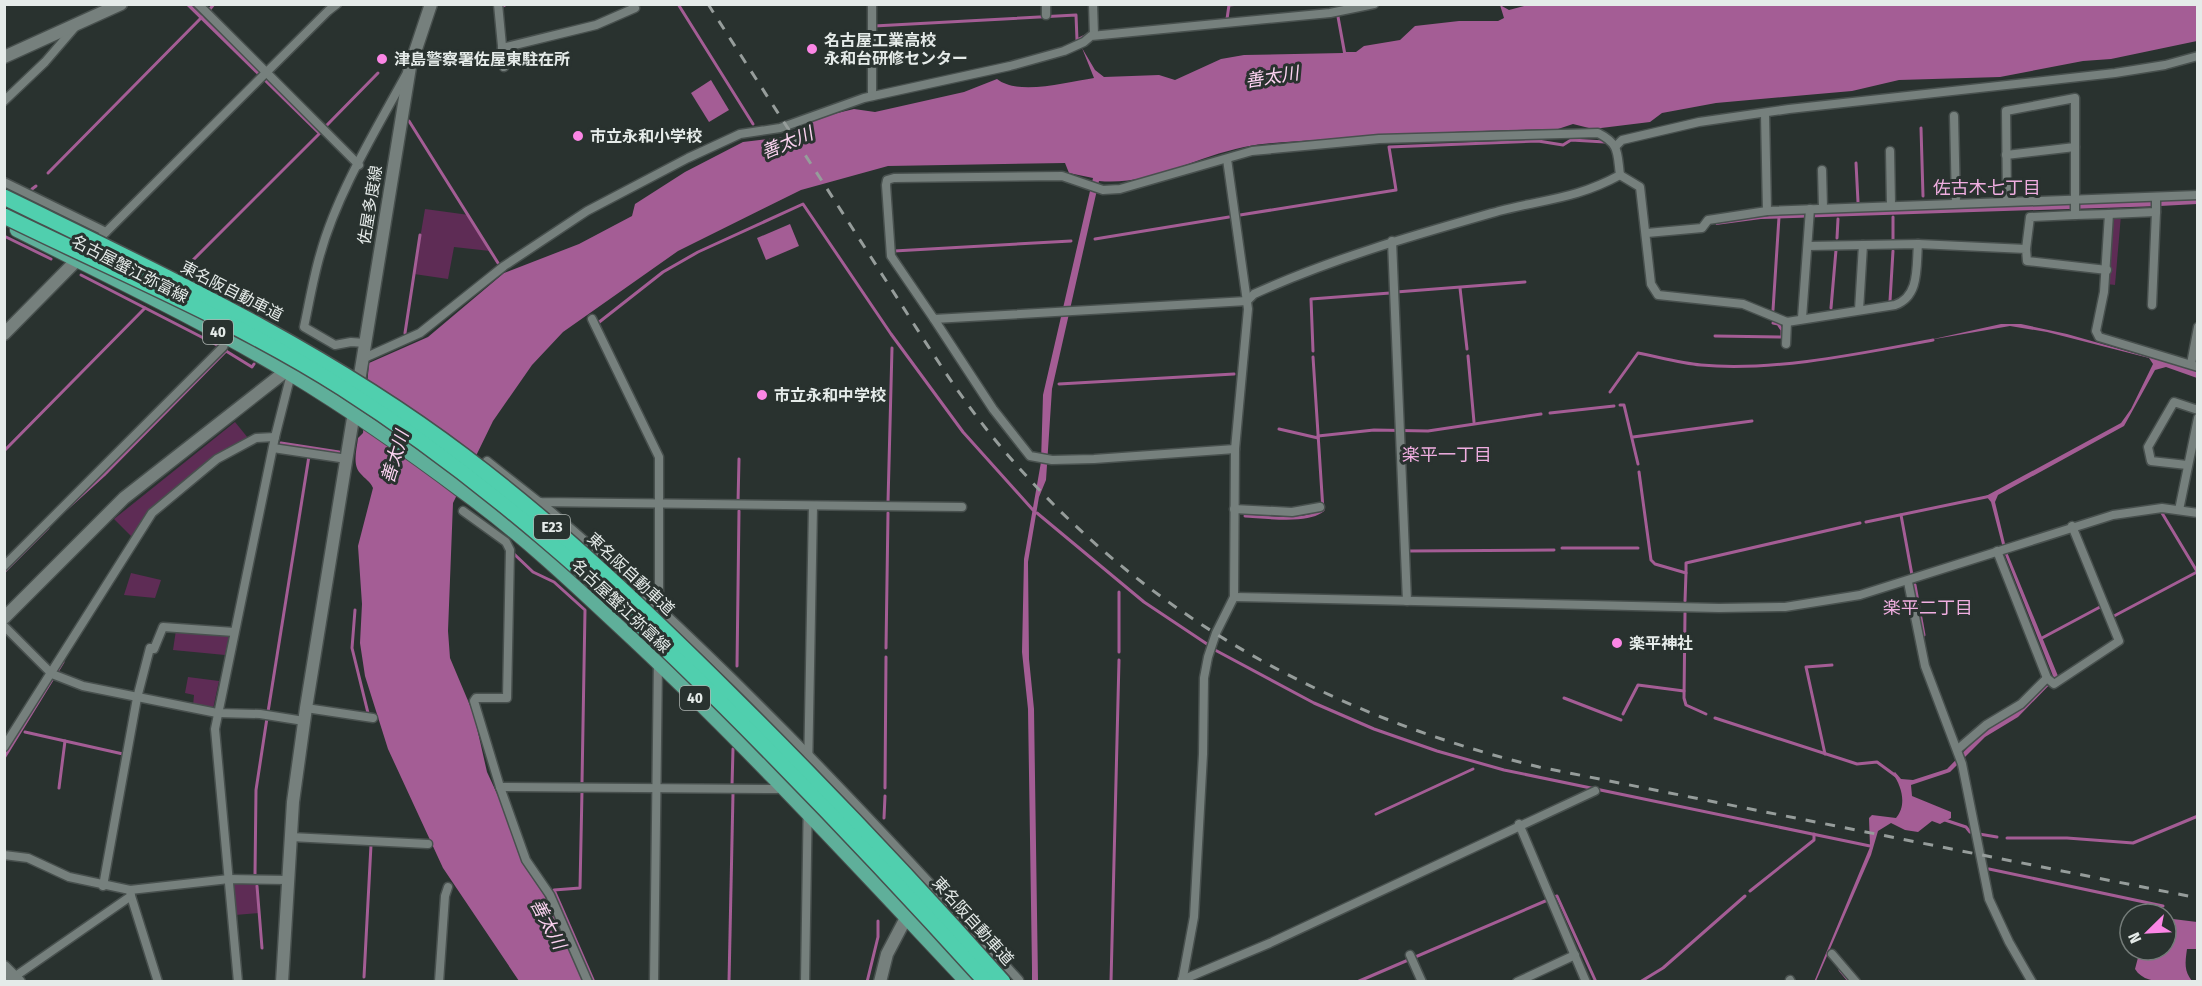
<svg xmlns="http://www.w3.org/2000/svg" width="2202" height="986" font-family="'Fira Sans Condensed','Noto Sans JP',sans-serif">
<rect width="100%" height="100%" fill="#29322f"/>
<g fill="#5e2c55">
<path d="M425,209L469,215L490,251L454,247L448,279L414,274Z"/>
<path d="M2110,215H2121L2115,285L2107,284Z"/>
<path d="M235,422L248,438L151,512L133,538L114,519Z"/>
<path d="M131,573L161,580L155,598L124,595Z"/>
<path d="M176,630L226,633L229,636L225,655L173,650Z"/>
<path d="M188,677L219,681L213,709L193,706L194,695L185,693Z"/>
<path d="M235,882L257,883L259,913L235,915L232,885Z"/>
</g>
<g fill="#a45d95">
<path d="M1532,4L2197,5V41L2111,59L2083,61L2000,77L1899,80L1852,91L1716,103L1662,113L1650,122L1593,129L1573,124L1558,129C1477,131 1397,133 1316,140C1293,142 1267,142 1244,147C1195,157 1149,186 1099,181L1052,389L1046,480L1039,497L1028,562L1029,659L1034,709L1038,981H1032V968L1028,709L1022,652L1024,559L1041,462L1043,395L1093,178L1069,173L1065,163L888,166L801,190L678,251L563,332L532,365L493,421L453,503L448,631L450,658L474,715L487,772L504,809L519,854L541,888L583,981H519L443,868L388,749L365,676L360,643L362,604L358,546L373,488C370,481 365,479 360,473C352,464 357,448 358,438L363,433L369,363L428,337L504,273L579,244L632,216L635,204L685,172L743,142L785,137L821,117L854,109L875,112L964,92L997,79C1018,96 1067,82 1094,78L1082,48L1095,70L1104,77L1159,75L1175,80L1221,59L1244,55L1343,53L1336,14H1339L1346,52H1356L1364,46L1400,40L1415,26L1459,21H1498L1504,18L1500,5L1509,10Z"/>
<path d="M186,5H191L322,132L319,135Z"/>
<path d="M711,80L729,110L709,122L691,93Z"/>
<path d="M2198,199L2197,204L2160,206L1761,219L1716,225L1715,222L1769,215Z"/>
<path d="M790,224L799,246L766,260L757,238Z"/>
<path d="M2001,324H2021L2067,334L2197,371V378L2166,367L2155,370L2124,426L1998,495L1995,502L2007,552L2058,676L2018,717L1985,737L1950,772L1911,785L1912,796L1951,812V818L1940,824L1932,821L1918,832L1905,830L1891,823L1878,831L1871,855L1816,981L1814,982L1870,847L1869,818L1872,815L1896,818C1907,805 1902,787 1893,774L1895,772L1901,779L1913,780L1947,769L1984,731L2026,705L2053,676L2004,552L1991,502L1986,496L2121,423L2131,409L2153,364L2149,358L2047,332L2010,326L1929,340Z"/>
<path d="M2173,919L2197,922V949H2187C2185,963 2184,971 2192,981C2174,982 2145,986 2135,969L2140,950H2166Z"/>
</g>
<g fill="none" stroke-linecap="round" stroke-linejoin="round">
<g stroke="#a45d95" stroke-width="3">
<path d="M678,4L753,124"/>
<path d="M503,6L507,4"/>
<path d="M210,9L214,4"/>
<path d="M1227,19L1229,5L1239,4"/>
<path d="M874,26L1076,15L1077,40L1087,35"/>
<path d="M409,121L498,263"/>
<path d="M327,125L378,73"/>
<path d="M1921,128L1923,196"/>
<path d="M1856,163L1858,202"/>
<path d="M48,173L203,16"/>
<path d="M32,189L36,186"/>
<path d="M1240,215L1396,190L1389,147L1538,141L1563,145L1571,140L1605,142"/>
<path d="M1893,217V239"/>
<path d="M4,236L51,259"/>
<path d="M1837,238L1838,219"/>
<path d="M1095,239L1229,217"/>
<path d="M894,251L1071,241"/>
<path d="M188,265L320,133"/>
<path d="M81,275L219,346"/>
<path d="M1460,288L1467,349"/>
<path d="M1396,292L1525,282"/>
<path d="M1890,301L1893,251"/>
<path d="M1831,308L1836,250"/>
<path d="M1773,310L1779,217"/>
<path d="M598,323L663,272L698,252L803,204L891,334L963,432L1033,510"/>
<path d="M405,333L420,235"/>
<path d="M1715,336L1782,337V330L1778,324L1773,323"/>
<path d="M226,351L252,367L254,364"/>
<path d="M1313,351L1311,299L1390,293"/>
<path d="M1468,356L1474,422"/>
<path d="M1059,384L1234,374"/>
<path d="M1610,392L1638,353C1659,357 1680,363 1701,365C1773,372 1863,353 1933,340"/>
<path d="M1620,405H1624L1638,464"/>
<path d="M1550,413L1614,406"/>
<path d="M1279,429L1318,438"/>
<path d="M1318,436L1374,430L1428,431L1541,414"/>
<path d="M1633,437L1752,421"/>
<path d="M281,443L339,452"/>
<path d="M4,451L145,308"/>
<path d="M1639,472L1651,560L1655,564L1686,573L1685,601"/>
<path d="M888,502L892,348"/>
<path d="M738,503L739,459"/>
<path d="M63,512L104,475L226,351"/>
<path d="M1037,513L1144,602L1207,644"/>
<path d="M2162,513L2198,573"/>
<path d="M1901,515L1912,575"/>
<path d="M1245,516C1265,517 1307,523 1323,510L1313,357"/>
<path d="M1866,522L1991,496"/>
<path d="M1562,548H1638"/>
<path d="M1409,551L1554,550"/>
<path d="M513,553L533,572L554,582L585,610L582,783"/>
<path d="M4,572L48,528"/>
<path d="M1686,573V563L1860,523"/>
<path d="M1915,585L1924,635"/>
<path d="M355,610L352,648L368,713"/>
<path d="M1685,613L1684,698L1686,705L1706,714"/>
<path d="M2114,616L2197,572"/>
<path d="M2042,638L2100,607"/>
<path d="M886,648L888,513"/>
<path d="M1215,650L1314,703L1374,729L1437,751L1504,770L1870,846"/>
<path d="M1119,652V592"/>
<path d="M737,666L739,511"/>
<path d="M1564,698L1621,720"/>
<path d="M268,712L309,456"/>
<path d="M1623,714L1638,685L1684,691"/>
<path d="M1715,718L1857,764L1877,762L1896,776"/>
<path d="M25,732L123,754"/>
<path d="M1825,754L1806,667L1832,665"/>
<path d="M4,758L63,662"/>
<path d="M732,786L733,749"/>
<path d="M59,788L65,741"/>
<path d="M885,788L886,657"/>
<path d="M582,791L580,888L554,890L594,982"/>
<path d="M1376,814L1473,769"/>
<path d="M884,818L885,796"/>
<path d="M1945,820L1966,827L1970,832"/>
<path d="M1979,834L1997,837"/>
<path d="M2007,838H2067L2133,843L2198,816"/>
<path d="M1989,869L2163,906"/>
<path d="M255,874L256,790L267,718"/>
<path d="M257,886L262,948"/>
<path d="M1750,891L1814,840V834"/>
<path d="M1840,970L1850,982"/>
<path d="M364,977L371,845"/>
<path d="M729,982L733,793"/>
<path d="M867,982L878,937V921"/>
<path d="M1111,982L1119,660"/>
<path d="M1357,982L1557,896L1596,982"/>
<path d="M1640,982L1663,968L1745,896"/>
</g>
<g stroke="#48504e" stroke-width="11">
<g id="street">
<path d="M198,4L359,165"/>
<path d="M498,4L504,67"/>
<path d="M872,4V96"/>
<path d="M1046,4V15"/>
<path d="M1093,4L1094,35"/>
<path d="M502,48L596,25L635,8L633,4"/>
<path d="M4,101L45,62L76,26"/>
<path d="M1765,114L1767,211"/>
<path d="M1954,116L1956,203"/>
<path d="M1598,133C1620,144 1617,153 1620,175C1576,199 1545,199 1499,211C1415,235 1333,258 1254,294L1247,301L934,319L891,256L886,185L887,180L894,178L1062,176L1103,190L1120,189L1252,151L1379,139Z"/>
<path d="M1616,146L1622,140L1699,122L1789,109L2115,73L2165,65L2198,56"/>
<path d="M1890,151L1891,205"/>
<path d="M2006,155L2075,147"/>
<path d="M1822,170L1823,208"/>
<path d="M1620,175L1640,187L1651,284L1658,295L1743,304L1787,322L1895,305C1920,296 1916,267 1918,244"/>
<path d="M4,182L106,232"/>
<path d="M2007,201L2006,111L2075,98V215L2109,214L2104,292L2096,331L2099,337L2198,367"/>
<path d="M2109,214L2156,212V197"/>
<path d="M1647,233L1702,228L1708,220L1767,211L2198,195"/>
<path d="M1392,241L1407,601"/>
<path d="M94,244L328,11L337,4"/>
<path d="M1808,246L1918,244L2026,249L2027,261L2107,270"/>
<path d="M2026,249L2030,217L2075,215"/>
<path d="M2152,305L2156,212"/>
<path d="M1859,310L1863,245"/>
<path d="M238,318L247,302"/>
<path d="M1802,318L1810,209"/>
<path d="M592,319L659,457V624"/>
<path d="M934,319L993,409L1030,456L1052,460L1094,459L1235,449"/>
<path d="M365,343L351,342L335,345L304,327C309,304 313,279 320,255C337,193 376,130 407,73"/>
<path d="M1786,344L1787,322"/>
<path d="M362,359L420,333L504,266L587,211L688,158L740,134L780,128L864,98L1010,66L1064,51L1084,42L1091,36L1330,13L1374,4"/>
<path d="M2191,364L2198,327"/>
<path d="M273,448L347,459"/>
<path d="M487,461L539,502L962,507"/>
<path d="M2187,465L2151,461L2148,447L2174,402L2198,410"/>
<path d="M540,502C713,648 867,813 1019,980"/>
<path d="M1234,509L1292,512L1320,507"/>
<path d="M2179,510L2198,418"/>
<path d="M463,511L506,542L510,550L507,698H476L474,701L500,787L777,789L782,785"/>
<path d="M1997,551L2047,678L2054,684L2119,641L2072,526"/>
<path d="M4,566L223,347L229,334"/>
<path d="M1908,582L1925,666L1962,764L1989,899L2009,942L2032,982"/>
<path d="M1234,597L1719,608L1785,607L1860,595L2113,515L2162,508L2198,513"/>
<path d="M4,626L52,674L83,686L217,713L260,714L304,721"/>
<path d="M306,708L373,718"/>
<path d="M4,747L152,513L217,459L256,438L275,437"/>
<path d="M1958,749L1986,725L2021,704L2047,678"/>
<path d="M808,773L813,506"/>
<path d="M500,787L526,860L550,895L588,982"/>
<path d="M1519,824L1586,982"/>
<path d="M291,837L428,844"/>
<path d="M4,855L28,858L69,877L130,890L229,879L288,880"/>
<path d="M103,886L137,698L150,648L154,649L163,627L234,632"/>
<path d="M131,896L158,982"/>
<path d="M1832,954L1856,982"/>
<path d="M1410,955L1422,982"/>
<path d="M1182,980L1270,943L1595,791"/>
<path d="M1790,980L1791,982"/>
<path d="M7,982L131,896L130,890"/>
<path d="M238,982L215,729L275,437L291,374"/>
<path d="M439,982L445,896L448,887"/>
<path d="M654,982L658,661"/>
<path d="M805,982L808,792"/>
<path d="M1182,982L1194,917L1203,754L1204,678L1208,657L1216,633L1234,597L1235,449L1248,309L1227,159"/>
<path d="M1517,982L1575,955"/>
</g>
</g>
<g stroke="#48504e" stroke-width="15">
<g id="secondary">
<path d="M4,57L121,4"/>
<path d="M4,334L77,260"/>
<path d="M4,618L124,498L286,371"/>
<path d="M4,967L19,982"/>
<path d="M282,982L293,802L306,708L410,67L431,4"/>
<path d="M880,982L887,954L907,916"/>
</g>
</g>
<g stroke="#48504e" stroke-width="16">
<path id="primary" d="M17,230C108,276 201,320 289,373C350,410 409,451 466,494C521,534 570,580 619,626C741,739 853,861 967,982"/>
</g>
<use href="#street" stroke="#76807d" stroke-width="8"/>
<use href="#secondary" stroke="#76807d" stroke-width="12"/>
<use href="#primary" stroke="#5faf9a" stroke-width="14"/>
<path stroke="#969d9b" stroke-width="3" stroke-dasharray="10 10" stroke-linecap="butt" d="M708,4C766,95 825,185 883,276C919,331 953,389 996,441C1137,612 1326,715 1539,767L2198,898"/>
<g stroke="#48504e" stroke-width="18" stroke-linecap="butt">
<g id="highway-bridge">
<path d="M4,197C163,275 323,349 464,456C560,528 647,612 733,697C826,789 916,884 1003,982"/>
<path d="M4,216C118,272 235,320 342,388C483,478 607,589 725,707C814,796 901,888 986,982"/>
</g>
</g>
<use href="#highway-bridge" stroke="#50cfae" stroke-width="15"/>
</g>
<g fill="#fb86e5" stroke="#29322f" stroke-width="2">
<circle cx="812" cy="49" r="6"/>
<circle cx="382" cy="59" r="6"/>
<circle cx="578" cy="136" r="6"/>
<circle cx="762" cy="395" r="6"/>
<circle cx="1617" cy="643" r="6"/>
</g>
<g text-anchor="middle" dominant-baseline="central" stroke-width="6" stroke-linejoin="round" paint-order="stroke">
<g fill="#29322f" stroke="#adb4b1" stroke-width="1.5">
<rect x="203" y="320" width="30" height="24" rx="4.5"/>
<rect x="534" y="515" width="36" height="24" rx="4.5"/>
<rect x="680" y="686" width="30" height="24" rx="4.5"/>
</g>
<g font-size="15" font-weight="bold" fill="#e5ebe9">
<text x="218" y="332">40</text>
<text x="552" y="527">E23</text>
<text x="695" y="698">40</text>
</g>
<g font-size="16" font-weight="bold" fill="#e5ebe9" stroke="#29322f" text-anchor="start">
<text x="824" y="40">名古屋工業高校<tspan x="824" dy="18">永和台研修センター</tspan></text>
<text x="394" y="59">津島警察署佐屋東駐在所</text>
<text x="590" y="136">市立永和小学校</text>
<text x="774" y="395">市立永和中学校</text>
<text x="1629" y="643">楽平神社</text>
</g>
<g font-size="16" fill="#e5ebe9" stroke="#29322f">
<text transform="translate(370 205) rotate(-81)">佐屋多度線</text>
<text transform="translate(130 269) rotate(27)">名古屋蟹江弥富線</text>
<text transform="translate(232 291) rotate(27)">東名阪自動車道</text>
<text transform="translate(631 574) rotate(43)">東名阪自動車道</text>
<text transform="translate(621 606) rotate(43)">名古屋蟹江弥富線</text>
<text transform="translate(973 921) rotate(48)">東名阪自動車道</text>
</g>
<g font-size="18" font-style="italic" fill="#fdd4f2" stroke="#29322f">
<text transform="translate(1272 77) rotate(-9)">善太川</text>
<text transform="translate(787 143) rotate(-23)">善太川</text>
<text transform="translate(395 457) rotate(-73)">善太川</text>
<text transform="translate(548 924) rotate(62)">善太川</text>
</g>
<g font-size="18" fill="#f0aee1" stroke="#29322f">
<text x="1987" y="188">佐古木七丁目</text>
<text x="1447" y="455">楽平一丁目</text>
<text x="1928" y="608">楽平二丁目</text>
</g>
</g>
<rect width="2202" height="986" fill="none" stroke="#e5ebe9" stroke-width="12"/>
<g transform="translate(2148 932) rotate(246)"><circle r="28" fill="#29322f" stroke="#747c79" stroke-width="1.5"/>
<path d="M0-4.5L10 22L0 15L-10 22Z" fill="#fb86e5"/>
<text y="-9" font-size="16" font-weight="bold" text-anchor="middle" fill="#e5ebe9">N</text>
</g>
</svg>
